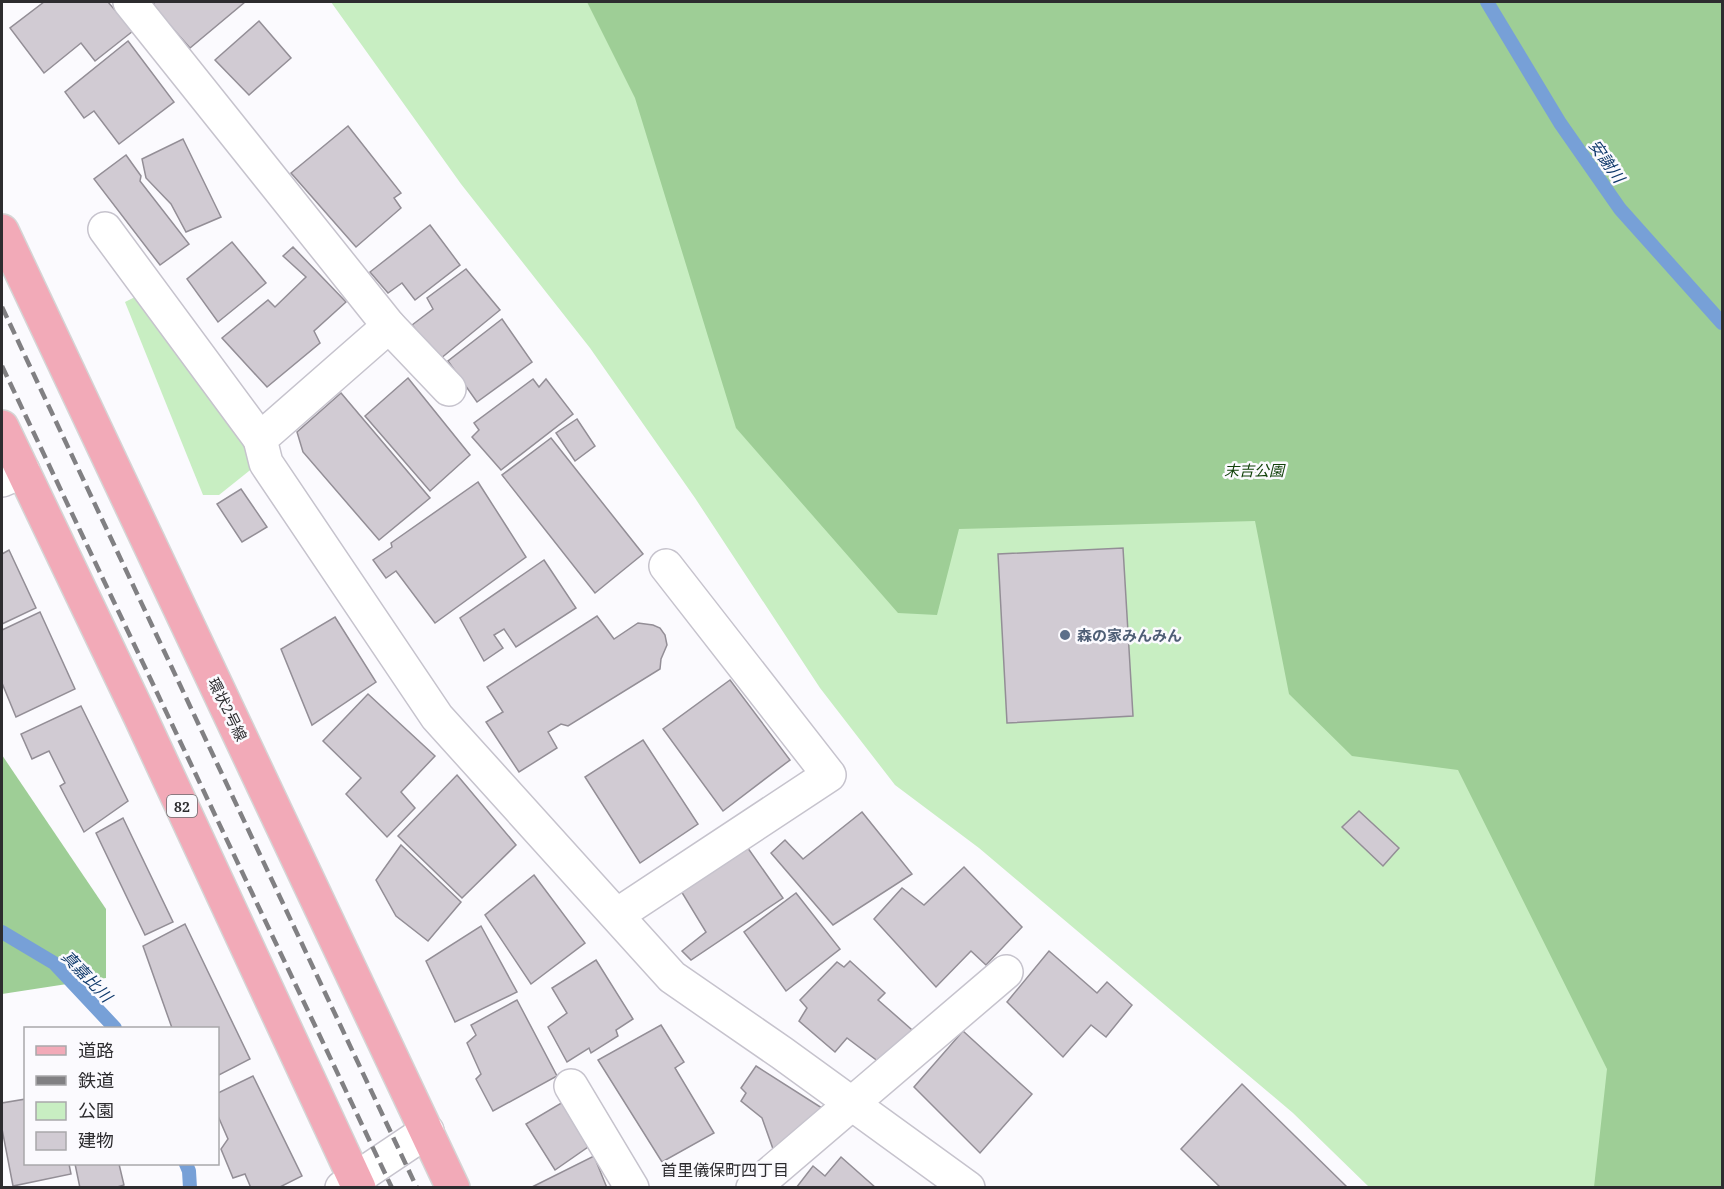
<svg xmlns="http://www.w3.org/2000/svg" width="1724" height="1189" font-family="'Noto Serif','Noto Sans JP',serif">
<rect width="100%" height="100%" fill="#fbfafe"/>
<g fill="#c8eec2">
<path d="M331,2H1722V1187H1369L1293,1113L979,848L895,785L820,688L695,498L590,348L461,184Z"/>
<path d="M139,295L248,443L254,467L219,495H203L125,302Z"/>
</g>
<g fill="#9ece96">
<path d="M587,2H1722V1187H1594L1607,1069L1458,770L1352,756L1289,694L1255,521L959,529L937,615L898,613L736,428L635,98Z"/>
<path d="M2,755L106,909V978L2,994Z"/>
</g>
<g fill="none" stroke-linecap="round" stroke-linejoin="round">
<g stroke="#77a0d7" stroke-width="14">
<path d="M1487,2L1560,123L1620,209L1722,323"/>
<path d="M2,932L54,963L115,1028"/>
<path d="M186,1164L189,1171L190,1188"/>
</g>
</g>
<g fill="#d1cbd3" stroke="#938e96" stroke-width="1.5">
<path d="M44,2H108L133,31L95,61L81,43L44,73L10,28Z"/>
<path d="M155,2H245L190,48L152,5Z"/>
<path d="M259,21L291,58L249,95L215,60Z"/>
<path d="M128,41L174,102L119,144L94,111L84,118L65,92Z"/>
<path d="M348,126L401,193L394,198L401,208L356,247L291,173Z"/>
<path d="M183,139L221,217L186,232L171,204L146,178L142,159Z"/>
<path d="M126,155L141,176L140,181L189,244L160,265L94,179Z"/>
<path d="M430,225L460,265L415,300L402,283L388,293L370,272Z"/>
<path d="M232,242L266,283L218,322L187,279Z"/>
<path d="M293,247L346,302L314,331L320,343L267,387L222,338L268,300L275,307L306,277L283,256Z"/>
<path d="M466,269L500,310L440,359L412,325L433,309L427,298Z"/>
<path d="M502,319L532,362L477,402L448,361Z"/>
<path d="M408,378L470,455L430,491L365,416Z"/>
<path d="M533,379L539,387L546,379L573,414L501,470L472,437L479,430L474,423Z"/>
<path d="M341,393L430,498L379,540L303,452L297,432Z"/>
<path d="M577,419L595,446L575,461L556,433Z"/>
<path d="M551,438L643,554L595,593L502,475Z"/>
<path d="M478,482L526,557L435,623L396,571L386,578L373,560L392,547L391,543Z"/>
<path d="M241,489L267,527L242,542L217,504Z"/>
<path d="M1123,548L1133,716L1007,723L998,554Z"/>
<path d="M9,550L36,608L2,624V554Z"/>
<path d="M544,560L576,608L516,647L504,629L494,635L503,648L484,661L460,618Z"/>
<path d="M40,612L75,689L16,717L2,683V630Z"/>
<path d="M597,616L614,639L638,623L653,625L660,628L665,635L667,645L661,659L660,669L568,726L561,724L548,732L557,748L519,772L486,722L503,712L487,687Z"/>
<path d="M335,617L376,682L312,725L281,649Z"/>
<path d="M730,680L790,760L723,811L663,729Z"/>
<path d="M368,694L435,756L401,792L415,808L387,837L346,794L361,778L323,741Z"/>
<path d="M81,706L128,801L84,832L60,786L65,783L49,751L32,759L21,734Z"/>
<path d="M643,740L698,824L640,863L585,777Z"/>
<path d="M457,775L516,845L462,898L398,836Z"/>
<path d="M1359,811L1399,848L1383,866L1342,827Z"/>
<path d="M862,812L912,874L833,925L771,853L785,840L803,859Z"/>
<path d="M123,818L173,922L145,935L96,833Z"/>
<path d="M745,844L783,898L691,960L682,951L706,932L678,886Z"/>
<path d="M401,845L461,902L428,941L396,916L376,880Z"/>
<path d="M964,867L1022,927L986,965L971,951L936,987L874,919L902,888L924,905Z"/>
<path d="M534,875L585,943L531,984L485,915Z"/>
<path d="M796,893L840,949L786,991L744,932Z"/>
<path d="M185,924L250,1059L219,1075L218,1072V1028H172L143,946Z"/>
<path d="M481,926L517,992L455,1022L426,961Z"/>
<path d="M1049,951L1097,993L1107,982L1132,1005L1106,1037L1091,1025L1063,1057L1007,1002Z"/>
<path d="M596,960L633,1019L616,1030L618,1036L591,1053L589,1048L567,1062L548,1027L567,1013L552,988Z"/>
<path d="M850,961L885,993L878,1000L919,1036L887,1068L847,1038L835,1052L799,1021L807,1008L800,1000L837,962L844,967Z"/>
<path d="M517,1000L557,1076L493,1111L476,1079L481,1074L467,1043L476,1035L471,1025Z"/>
<path d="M661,1025L684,1062L675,1068L714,1133L662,1162L598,1060Z"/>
<path d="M963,1031L1032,1094L980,1153L914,1087Z"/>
<path d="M756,1066L825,1110L777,1160L762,1118L741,1101L746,1093L741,1088Z"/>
<path d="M253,1076L302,1176L278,1188H251L245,1174L233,1178L221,1149L228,1139L218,1116V1093Z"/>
<path d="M1242,1084L1348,1188H1221L1181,1149Z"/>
<path d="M26,1099V1164H69L71,1174L13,1186L2,1129V1103Z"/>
<path d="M563,1102L588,1147L555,1170L526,1124Z"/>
<path d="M594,1156L607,1188H530Z"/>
<path d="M841,1157L876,1188H796L813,1166L825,1176Z"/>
<path d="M75,1164H119L124,1185L114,1188H80Z"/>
</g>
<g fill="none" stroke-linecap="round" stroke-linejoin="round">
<g stroke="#c6c3cd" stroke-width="36">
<g id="street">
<path d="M130,2L389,326L260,439L266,463L437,717L672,977L782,1053L968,1188"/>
<path d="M105,229L260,439"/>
<path d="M389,326L449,389"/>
<path d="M2,480L23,471"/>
<path d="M617,915L829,775L666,566"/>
<path d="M571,1086L632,1188"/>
<path d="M342,1188L427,1131"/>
<path d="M753,1188L1006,972"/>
</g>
</g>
<g stroke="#d5d5d5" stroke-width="36">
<g id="primary">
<path d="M2,231L453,1188"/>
<path d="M2,427L140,716L359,1188"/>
</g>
</g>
<use href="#street" stroke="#fff" stroke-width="33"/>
<use href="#primary" stroke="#f2aab8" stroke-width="33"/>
<g stroke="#818083" stroke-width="4.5" stroke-dasharray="12 6" stroke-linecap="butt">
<path d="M2,307L417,1188"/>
<path d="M2,366L392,1188"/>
</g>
</g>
<circle fill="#5c6f8a" stroke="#fbfafe" stroke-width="2" cx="1065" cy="635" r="6"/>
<g text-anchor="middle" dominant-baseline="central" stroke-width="5" stroke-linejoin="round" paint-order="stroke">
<rect fill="#fbfafe" stroke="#6b6a6d" stroke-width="1.5" x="167" y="795" width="30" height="22" rx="4.5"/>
<g font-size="14" font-weight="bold" fill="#2d2c2f">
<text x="182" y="806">82</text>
</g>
<g font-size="15" font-style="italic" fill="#114109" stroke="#fbfafe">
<text x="1254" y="470">末吉公園</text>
</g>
<g font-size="15" font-weight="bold" fill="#4e5e75" stroke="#fbfafe" text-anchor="start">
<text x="1077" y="635">森の家みんみん</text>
</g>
<g font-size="15" fill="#2d2c2f" stroke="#fbfafe">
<text transform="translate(228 709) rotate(64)">環状2号線</text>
</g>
<g font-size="16" font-style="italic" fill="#0f396b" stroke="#fbfafe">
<text transform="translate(1607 161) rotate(55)">安謝川</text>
<text transform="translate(87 976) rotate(46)">真嘉比川</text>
</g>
<g font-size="16" fill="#2d2c2f" stroke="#fbfafe">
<text x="725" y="1170">首里儀保町四丁目</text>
</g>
</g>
<rect width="1724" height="1189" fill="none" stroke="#2d2c2f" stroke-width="6"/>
<rect x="24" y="1027" width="195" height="138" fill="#fbfafe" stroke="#a9a8ab" stroke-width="1.5"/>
<rect x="36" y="1046" width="30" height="9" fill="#f2aab8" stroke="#a9a8ab" stroke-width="1.5"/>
<text x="78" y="1057" font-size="18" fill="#2d2c2f">道路</text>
<rect x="36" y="1076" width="30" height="9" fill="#818083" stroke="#a9a8ab" stroke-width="1.5"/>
<text x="78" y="1087" font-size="18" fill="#2d2c2f">鉄道</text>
<rect x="36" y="1102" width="30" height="18" fill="#c8eec2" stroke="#a9a8ab" stroke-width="1.5"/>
<text x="78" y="1117" font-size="18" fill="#2d2c2f">公園</text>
<rect x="36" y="1132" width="30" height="18" fill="#d1cbd3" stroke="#a9a8ab" stroke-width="1.5"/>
<text x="78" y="1147" font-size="18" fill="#2d2c2f">建物</text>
</svg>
